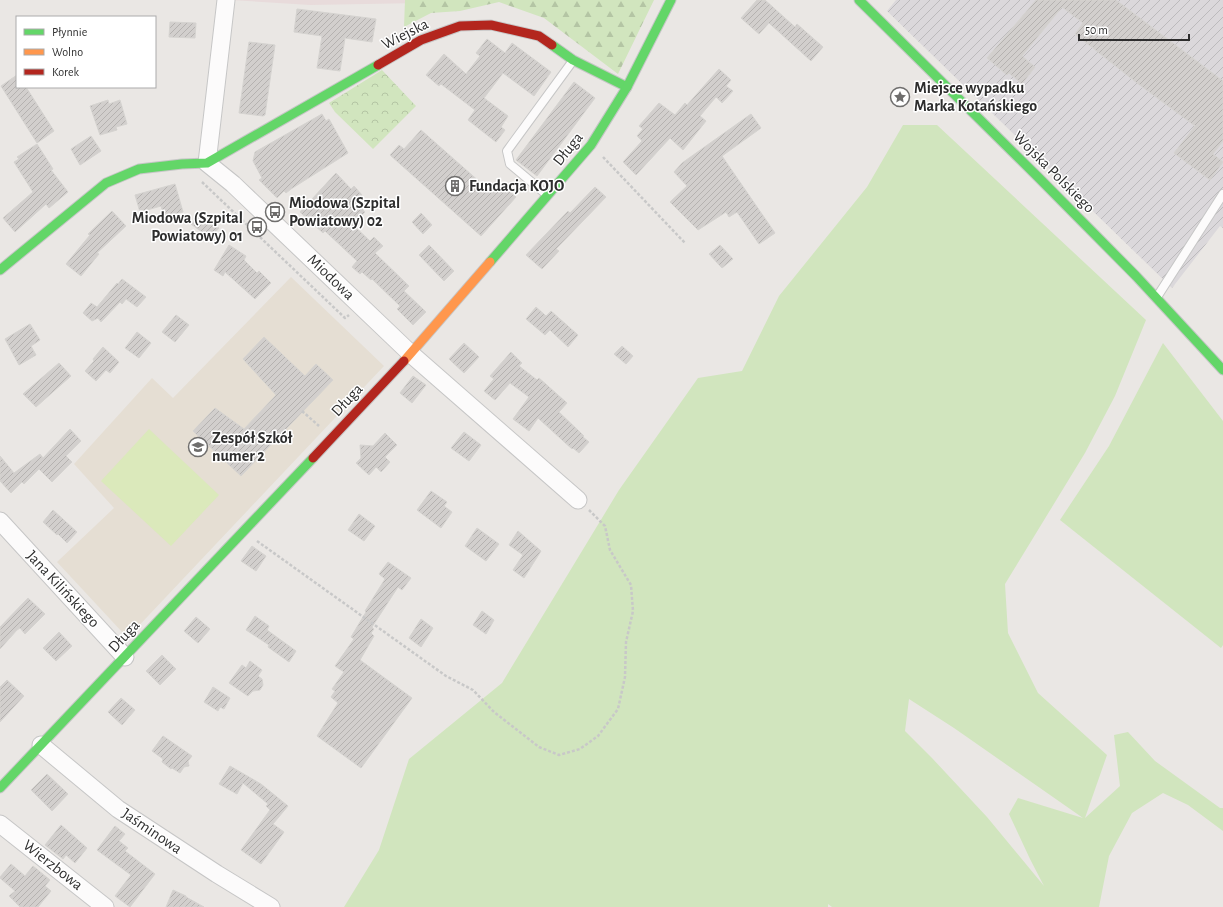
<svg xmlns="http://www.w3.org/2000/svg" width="1223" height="907" font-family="'Alegreya Sans',sans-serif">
<defs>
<pattern id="industrial-furrows" width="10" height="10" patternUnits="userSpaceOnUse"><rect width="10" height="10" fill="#dbd8db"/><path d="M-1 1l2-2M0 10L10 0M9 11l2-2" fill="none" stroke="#bcbabc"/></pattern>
<pattern id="forest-firs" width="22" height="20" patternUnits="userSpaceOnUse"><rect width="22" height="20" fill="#d1e5be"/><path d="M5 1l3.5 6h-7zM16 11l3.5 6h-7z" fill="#b4c5a4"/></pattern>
<pattern id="park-crowns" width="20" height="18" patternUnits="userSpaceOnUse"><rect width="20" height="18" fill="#d1e5be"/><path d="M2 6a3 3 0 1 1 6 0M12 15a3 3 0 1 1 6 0" fill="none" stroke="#b4c5a4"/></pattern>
<pattern id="building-hatch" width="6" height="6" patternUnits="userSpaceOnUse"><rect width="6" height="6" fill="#d2cfcd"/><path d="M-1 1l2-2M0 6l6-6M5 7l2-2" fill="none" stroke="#b5b2b0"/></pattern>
</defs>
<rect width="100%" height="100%" fill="#eae7e4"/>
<path fill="url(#industrial-furrows)" d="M896,0H1223V228L1220,226L1172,288L887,11Z"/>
<path fill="#e5ded3" d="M291,277L384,366L132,633H123L57,562L114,508L74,464L152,378L173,398Z"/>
<path fill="#e8dbdb" d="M231,0H421V3L310,5Z"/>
<g fill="#d1e5be" fill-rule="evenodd">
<path d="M903,125H937L1146,320L1115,396L1085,453L1005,584L1008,633L1038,693L1107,755L1085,818L1120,786L1114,735L1128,732L1155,761L1220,808H1223V831L1188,805L1163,793L1132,813L1109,856L1099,907H832L828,904V907H344L379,850L409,759L502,683L619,490L698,378L742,371L779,296L867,187ZM909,699L954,728L1083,818L1018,798L1009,814L1030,859L1044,886L987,817L932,758L905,731Z"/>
<path d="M1163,343L1223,421V645L1221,648L1060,520L1109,446Z"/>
</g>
<path fill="url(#forest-firs)" d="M405,0H654L618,74L544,18L499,2L460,11L431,13L404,27Z"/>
<path fill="url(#park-crowns)" d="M382,70L416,106L373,149L335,112L329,103Z"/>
<path fill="#dbe9bb" d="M149,429L219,495L171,546L101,481Z"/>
<g fill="url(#building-hatch)" stroke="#d5d3d0">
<path d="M757,0H765L795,27L797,24L823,47L811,61L769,23L759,34L741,18Z"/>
<path d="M1036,0H1116L1223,81V141L1213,154L1223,162L1210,180L1174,153L1195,126L1137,83L1075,34L1083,23L1062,7L1022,56L1035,67L1022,84L1009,73L1007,75L987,58Z"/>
<path d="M297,9L376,19L372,42L345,38L340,71L317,68L322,36L294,32Z"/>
<path d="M170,22L196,23L195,38L169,37Z"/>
<path d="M487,39L505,53L512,43L551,72L534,96L503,73L484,98L508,116L501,127L505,130L496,142L468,120L475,110L441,84L439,86L426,75L444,54L466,74L480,56L476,53Z"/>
<path d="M249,42L275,45L265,115L263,116L239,113Z"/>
<path d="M719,69L731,80L726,86L733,91L722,103L716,97L700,116L706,121L683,150L670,138L636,175L623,162L642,141L637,136L643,129L639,126L659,103L675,115L685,103L687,105Z"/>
<path d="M17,75V87H26L54,131L37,143L1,86Z"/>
<path d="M574,82L595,98L537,176L516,160Z"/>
<path d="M108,100L109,104L120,100L127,124L116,127L117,130L100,135L90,106Z"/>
<path d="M322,114L326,121L329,119L348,153L291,189L286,193L284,191L277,198L259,180L262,178L253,161L255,152Z"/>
<path d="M751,114L761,128L722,156L775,233L759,244L737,212L729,217L726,212L698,230L670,202L687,186L674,172L682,163Z"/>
<path d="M421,130L490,191L498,182L516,197L481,236L390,155L399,145L404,149Z"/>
<path d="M91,136L101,151L80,165L71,149Z"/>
<path d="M37,144L53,169L51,170L68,192L49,208L46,204L15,232L3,218L33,192L14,162L19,159L17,157Z"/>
<path d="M336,173L351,189L354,186L362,195L359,198L367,206L363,210L365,212L352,224L370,241L374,237L383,246L375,253L409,286L404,291L426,312L413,325L397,309L400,306L372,279L371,280L362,272L360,274L352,267L357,261L325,231L323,233L300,212Z"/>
<path d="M175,184L183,212L164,217L161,206L140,212L135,195Z"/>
<path d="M595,187L606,197L556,249L559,251L542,269L526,255L568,211L570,213Z"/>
<path d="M112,211L126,226L97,253L99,254L81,276L66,264L90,235L88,234Z"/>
<path d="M200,213L219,228L210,238L191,224Z"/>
<path d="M421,213L432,225L423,234L412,222Z"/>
<path d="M229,245L246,256L244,260L257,273L259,271L271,283L255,299L225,272L223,276L214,270Z"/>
<path d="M429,245L454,271L444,281L419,255Z"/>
<path d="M720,245L733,259L722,268L709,254Z"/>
<path d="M122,279L146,297L137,307L126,299L122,304L120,302L101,322L98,318L92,321L83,313L91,303L97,307L117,283L118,284Z"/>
<path d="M536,307L546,316L551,311L578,335L568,347L550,330L545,335L526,319Z"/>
<path d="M176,315L189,325L175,342L162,332Z"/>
<path d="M30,324L40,340L31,346L36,355L19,365L5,339Z"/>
<path d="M137,332L151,343L139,358L125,348Z"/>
<path d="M264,337L305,376L316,364L333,380L241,476L193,431L215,408L244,429L276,395L243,359Z"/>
<path d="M464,343L479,357L464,373L449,359Z"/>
<path d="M622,346L633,356L626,364L614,354Z"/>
<path d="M103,347L119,362L110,373L106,370L96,381L85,371L94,361L93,359Z"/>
<path d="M511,352L522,363L519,366L537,380L539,378L567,403L559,412L584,436L583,437L589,442L579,453L573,448L572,449L538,418L529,431L513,419L529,397L510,383L495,400L484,391L494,379L490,376Z"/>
<path d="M59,363L71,376L36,407L23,394Z"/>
<path d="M413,376L426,385L412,403L400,393Z"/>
<path d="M70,429L81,441L66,456L72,462L52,482L39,469L24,484L22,482L11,493L0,481V456L14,473L40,454L43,458Z"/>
<path d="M464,432L481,445L469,461L451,448Z"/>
<path d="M385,433L397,445L385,457L390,462L381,472L376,467L369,475L356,463L361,458L360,445L373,446Z"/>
<path d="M431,491L447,502L444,506L452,512L441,528L417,510Z"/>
<path d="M53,510L77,532L67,543L58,534L57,535L43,522Z"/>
<path d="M359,514L375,526L364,541L348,530Z"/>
<path d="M477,528L499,544L486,561L465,546Z"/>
<path d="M518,531L541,551L524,578L513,570L523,555L509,545Z"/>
<path d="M252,546L266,556L256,571L241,561Z"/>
<path d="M388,562L411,578L402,590L398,587L372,627L374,629L371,633L374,636L360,660L412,698L361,768L317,736L338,703L331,697L335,691L332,689L344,672L335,666L354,639L351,637L366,612L365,611L385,579L379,574Z"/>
<path d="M28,598L45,614L25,634L20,628L17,630L0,649V627Z"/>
<path d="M482,611L494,620L486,634L473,625Z"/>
<path d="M255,616L269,626L267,630L296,651L289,662L268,647L269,645L246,630Z"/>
<path d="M196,617L210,629L198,643L184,631Z"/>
<path d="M421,619L433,628L421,647L409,638Z"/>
<path d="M59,632L72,646L56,661L43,648Z"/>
<path d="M162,655L176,669L160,685L146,671Z"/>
<path d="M250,661L262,670L258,676L262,679L263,685L260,690L253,691L248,696L229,683L242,665L246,668Z"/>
<path d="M7,680L24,696L0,722V687Z"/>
<path d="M213,687L230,698L224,709L220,707L218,711L204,702Z"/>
<path d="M121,698L135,710L122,725L108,712Z"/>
<path d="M163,736L192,756L188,761L189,766L184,767L180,773L172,768L171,769L162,762L163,759L152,751Z"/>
<path d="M230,766L261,784L288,806L273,824L284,832L261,864L241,850L270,810L266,806L268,804L243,783L237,794L219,784Z"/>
<path d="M47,774L68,794L52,811L31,790Z"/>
<path d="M61,825L87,848L75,863L66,855L63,859L45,845Z"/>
<path d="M115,826L125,834L119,841L128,848L125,851L155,874L130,907L115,896L131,875L97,850Z"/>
<path d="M11,864L25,876L33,866L50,880L45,886L51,891L38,907H20L9,896L15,891L0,878V877Z"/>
<path d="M173,890L186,896V897L204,907H166Z"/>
</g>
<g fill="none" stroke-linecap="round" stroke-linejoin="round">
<g stroke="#c6c6c6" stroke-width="10">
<g id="lane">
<path d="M547,195L510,164L507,151L572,62"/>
<path d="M1157,297L1223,194"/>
</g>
</g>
<g stroke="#c6c6c6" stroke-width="19">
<g id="street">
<path d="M226,0L207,163L233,184L411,354L578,500"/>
<path d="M0,521L125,657"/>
<path d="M41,745L118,809L217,874L271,907"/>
<path d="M0,824L105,907"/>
</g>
</g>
<g stroke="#c6c6c6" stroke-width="11">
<g id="fast">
<path d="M859,0L1039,178L1136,276L1223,370"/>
<path d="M552,45L573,60L627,87"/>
<path d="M490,262L591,145L627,87L671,0"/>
<path d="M0,270L106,183L139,169L182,164L207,163L378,65"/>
<path d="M0,788L313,458"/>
</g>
</g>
<g stroke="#c6c6c6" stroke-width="11">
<path id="slow" d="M404,361L490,262"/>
</g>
<g stroke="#c6c6c6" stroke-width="11">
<g id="jam">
<path d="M378,65L421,40L460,26L491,25L539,36L552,45"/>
<path d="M313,458L404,361"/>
</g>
</g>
<g stroke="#c8c8c8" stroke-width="2.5" stroke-dasharray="3 2" stroke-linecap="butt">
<path d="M603,157L685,243"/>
<path d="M202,182L345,318L349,315"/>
<path d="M302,411L319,426"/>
<path d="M257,541L446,676L473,690L494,712L539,747L559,755L580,749L598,736L618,709L625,677L626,642L633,611L631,585L610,550L605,526L589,510"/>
</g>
<use href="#lane" stroke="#fcfbfb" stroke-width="8"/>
<use href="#street" stroke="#fcfbfb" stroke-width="17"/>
<use href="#fast" stroke="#63d668" stroke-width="9"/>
<use href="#slow" stroke="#ff974d" stroke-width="9"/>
<use href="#jam" stroke="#b3261e" stroke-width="9"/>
</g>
<defs>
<g id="sight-ring" transform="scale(1)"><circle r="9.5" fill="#fff" stroke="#6f6e6d" stroke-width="1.5"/><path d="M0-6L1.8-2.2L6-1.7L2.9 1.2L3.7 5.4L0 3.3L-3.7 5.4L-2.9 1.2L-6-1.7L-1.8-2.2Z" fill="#6f6e6d"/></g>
<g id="building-ring" transform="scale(1)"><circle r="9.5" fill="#fff" stroke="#6f6e6d" stroke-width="1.5"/><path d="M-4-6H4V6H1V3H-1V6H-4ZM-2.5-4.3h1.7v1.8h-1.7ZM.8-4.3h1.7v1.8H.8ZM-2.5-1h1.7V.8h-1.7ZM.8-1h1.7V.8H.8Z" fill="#6f6e6d"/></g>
<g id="bus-ring" transform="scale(1)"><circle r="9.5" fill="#fff" stroke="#6f6e6d" stroke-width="1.5"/><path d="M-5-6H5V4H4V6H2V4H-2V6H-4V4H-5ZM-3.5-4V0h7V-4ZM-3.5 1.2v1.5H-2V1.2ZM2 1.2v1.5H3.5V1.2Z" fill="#6f6e6d"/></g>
<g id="school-ring" transform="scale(1)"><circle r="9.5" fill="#fff" stroke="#6f6e6d" stroke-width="1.5"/><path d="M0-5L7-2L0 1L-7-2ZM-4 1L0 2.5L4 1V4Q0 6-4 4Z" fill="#6f6e6d"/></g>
</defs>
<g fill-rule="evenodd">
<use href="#sight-ring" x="900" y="97"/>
<use href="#building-ring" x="455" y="186"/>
<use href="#bus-ring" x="275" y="212"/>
<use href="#bus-ring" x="257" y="227"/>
<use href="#school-ring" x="198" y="447"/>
</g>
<g text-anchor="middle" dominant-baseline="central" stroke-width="3" stroke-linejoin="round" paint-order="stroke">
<g font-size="16" fill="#2d2d2d" stroke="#fff">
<text transform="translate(405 34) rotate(-27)">Wiejska</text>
<text transform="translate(568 149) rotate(-51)">Długa</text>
<text transform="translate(1054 172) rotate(45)">Wojska Polskiego</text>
<text transform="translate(331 277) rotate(44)">Miodowa</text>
<text transform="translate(347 400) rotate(-47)">Długa</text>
<text transform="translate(63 589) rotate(47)">Jana Kilińskiego</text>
<text transform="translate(124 636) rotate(-47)">Długa</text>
<text transform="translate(152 831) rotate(34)">Jaśminowa</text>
<text transform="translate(53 865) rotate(38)">Wierzbowa</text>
</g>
<g font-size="16" font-weight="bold" fill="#2d2d2d" stroke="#fff" text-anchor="start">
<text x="914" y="88">Miejsce wypadku<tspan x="914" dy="18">Marka Kotańskiego</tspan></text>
<text x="469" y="186">Fundacja KOJO</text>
<text x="289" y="203">Miodowa (Szpital<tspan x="289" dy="18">Powiatowy) 02</tspan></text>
<text x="243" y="218" text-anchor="end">Miodowa (Szpital<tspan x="243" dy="18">Powiatowy) 01</tspan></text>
<text x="212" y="438">Zespół Szkół<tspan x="212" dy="18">numer 2</tspan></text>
</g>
</g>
<rect x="16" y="16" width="140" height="72" fill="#ffffff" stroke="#ababab"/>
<rect x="24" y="29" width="20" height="6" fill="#63d668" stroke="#ababab"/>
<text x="52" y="36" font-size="12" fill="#2d2d2d">Płynnie</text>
<rect x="24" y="49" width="20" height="6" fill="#ff974d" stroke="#ababab"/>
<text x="52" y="56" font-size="12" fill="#2d2d2d">Wolno</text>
<rect x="24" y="69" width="20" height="6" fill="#b3261e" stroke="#ababab"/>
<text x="52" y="76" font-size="12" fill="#2d2d2d">Korek</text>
<path d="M1079 34v6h110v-6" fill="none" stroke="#2d2d2d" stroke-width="2"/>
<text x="1085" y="34" font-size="12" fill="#2d2d2d" stroke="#ffffff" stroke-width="3" paint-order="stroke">50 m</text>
</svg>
